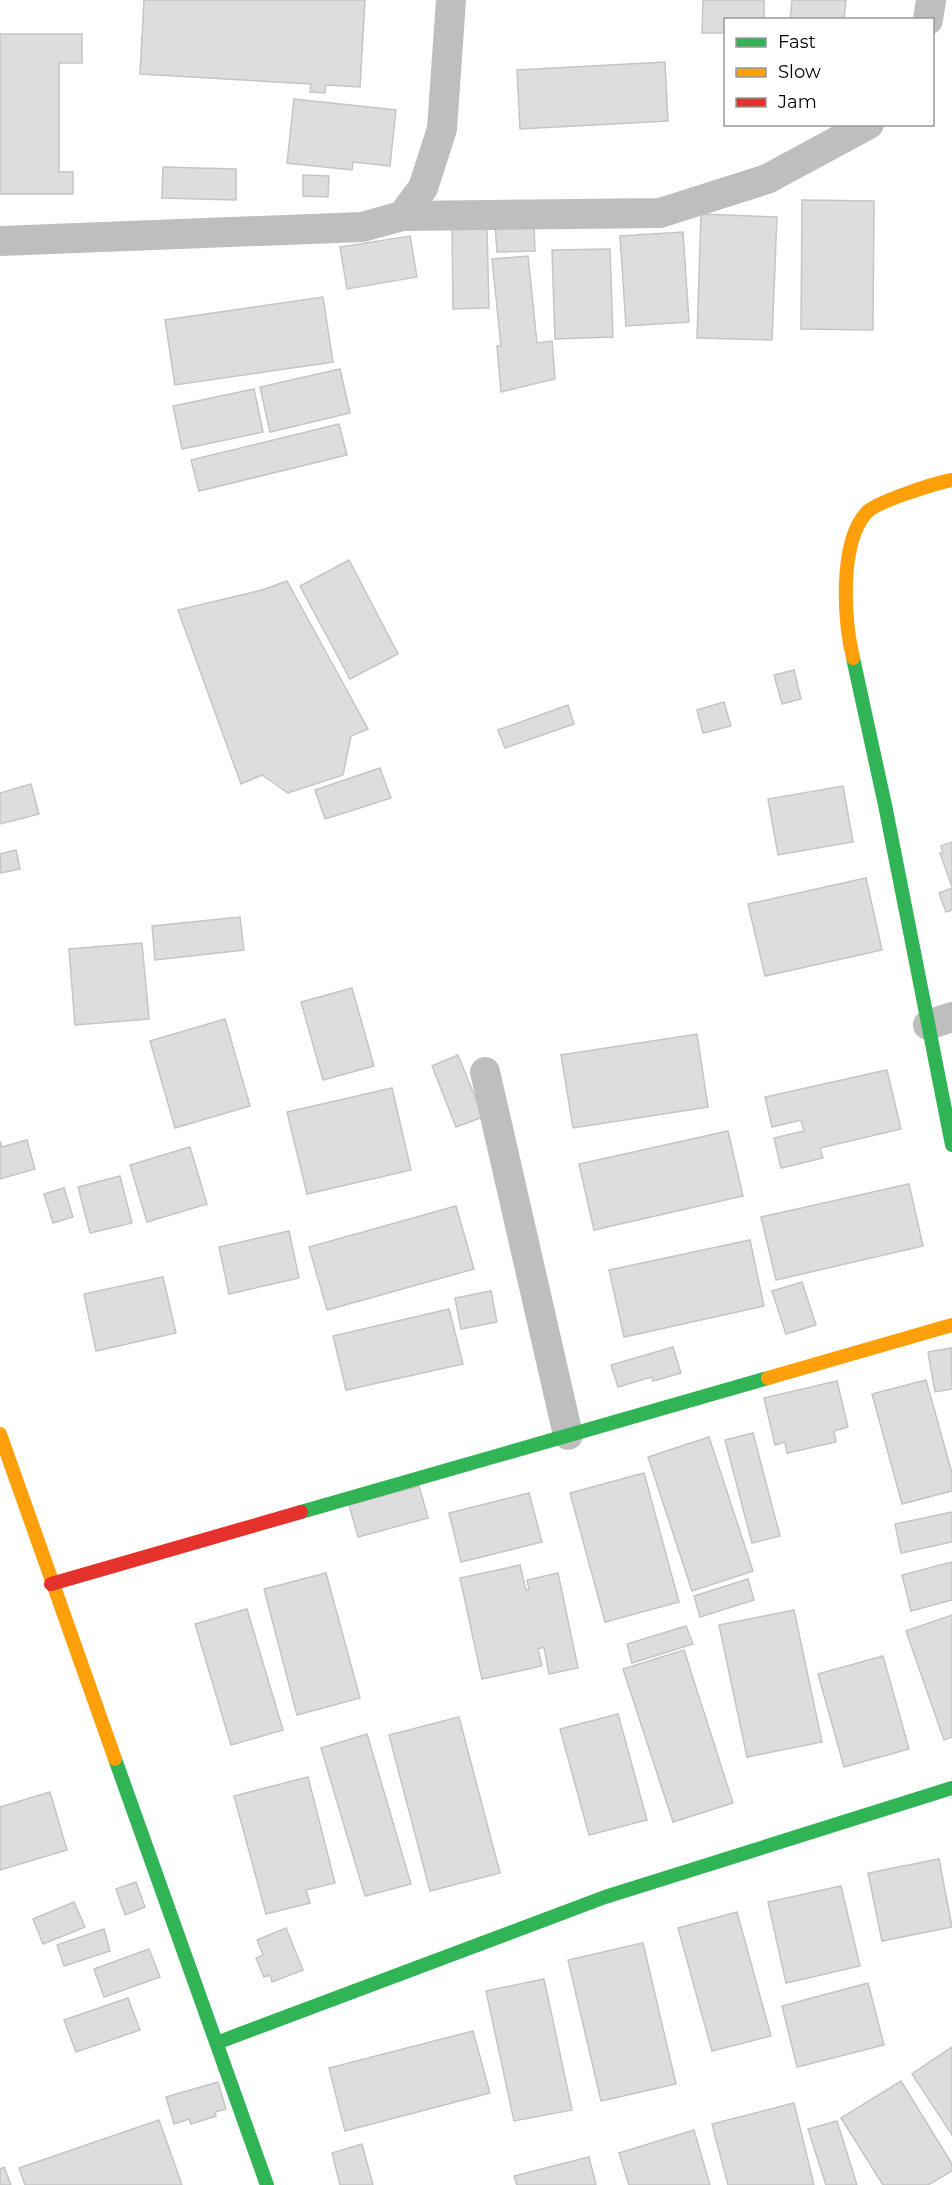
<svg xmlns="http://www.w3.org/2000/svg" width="952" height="2185" font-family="Montserrat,sans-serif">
<rect width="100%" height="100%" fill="#fff"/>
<g fill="#ddd" stroke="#c5c5c5" stroke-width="1.5">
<path d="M144,0H365L360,87L326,85L325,93L310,92L311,84L140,74Z"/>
<path d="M703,0H764V20H726V33H702Z"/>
<path d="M792,0H846L844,20H790Z"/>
<path d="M0,34H82V63H59V172H73V194H0Z"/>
<path d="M665,62L668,121L520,129L517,70Z"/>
<path d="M294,99L396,110L390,166L353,162L352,170L287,163Z"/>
<path d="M163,167L236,169V200L162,198Z"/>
<path d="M303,175L329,176L328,197L303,196Z"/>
<path d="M802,200L874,201L873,330L801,329Z"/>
<path d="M701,214L777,217L772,340L697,338Z"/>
<path d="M534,222L535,251L497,252L495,224Z"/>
<path d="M452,229H487L489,308L453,309Z"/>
<path d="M683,232L689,322L626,326L620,236Z"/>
<path d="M410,236L417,277L347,289L340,247Z"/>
<path d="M610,249L613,337L555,339L552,250Z"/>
<path d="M528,256L537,343L552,341L555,379L501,392L497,346H501L492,259Z"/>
<path d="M323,297L333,362L175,385L165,320Z"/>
<path d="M340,369L350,413L270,432L260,387Z"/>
<path d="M254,389L263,432L182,449L173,406Z"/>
<path d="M339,424L347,455L199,491L191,460Z"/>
<path d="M349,560L398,654L350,679L300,586Z"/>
<path d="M287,581L368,729L351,736L343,775L288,793L262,775L241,784L178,610L262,590Z"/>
<path d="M794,670L801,699L782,704L774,675Z"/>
<path d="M724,702L731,726L703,733L697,710Z"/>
<path d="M568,705L574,724L505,748L498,730Z"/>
<path d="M380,768L391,798L325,819L315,790Z"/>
<path d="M31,784L39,814L0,824V793Z"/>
<path d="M843,786L853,842L778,855L768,799Z"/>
<path d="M952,842V887L940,853H943L941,846Z"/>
<path d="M16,850L20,869L1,873L0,854Z"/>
<path d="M866,878L882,950L765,976L748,904Z"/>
<path d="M952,888V910L946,912L939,893Z"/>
<path d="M240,917L244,950L155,960L152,926Z"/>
<path d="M142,943L149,1019L75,1025L69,949Z"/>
<path d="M352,988L374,1066L323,1080L301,1002Z"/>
<path d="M225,1019L250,1106L175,1128L150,1041Z"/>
<path d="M697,1034L708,1107L573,1128L561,1055Z"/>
<path d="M458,1055L483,1117L456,1127L432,1066Z"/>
<path d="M887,1070L901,1129L820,1148L823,1158L781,1168L774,1138L804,1131L801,1120L772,1127L765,1097Z"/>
<path d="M392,1088L411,1170L307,1194L287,1112Z"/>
<path d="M728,1131L743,1196L594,1230L579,1164Z"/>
<path d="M27,1140L35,1169L0,1179V1141L2,1147Z"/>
<path d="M190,1147L207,1204L147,1222L130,1165Z"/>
<path d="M120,1176L132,1223L90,1233L78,1187Z"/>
<path d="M909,1184L923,1246L776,1280L761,1217Z"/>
<path d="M64,1188L73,1217L53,1223L44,1194Z"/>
<path d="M456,1206L474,1269L327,1310L309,1247Z"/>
<path d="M289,1231L299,1278L229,1294L219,1247Z"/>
<path d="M750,1240L764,1306L624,1337L609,1270Z"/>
<path d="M163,1277L176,1333L96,1351L84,1294Z"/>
<path d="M802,1282L816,1325L786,1334L772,1291Z"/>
<path d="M491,1291L497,1322L461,1329L455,1298Z"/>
<path d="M449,1309L463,1364L346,1390L333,1336Z"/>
<path d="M673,1347L681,1373L653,1381L652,1377L618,1387L611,1365Z"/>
<path d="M951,1348L952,1389L935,1392L928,1352Z"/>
<path d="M926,1380L952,1473V1491L902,1504L872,1394Z"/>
<path d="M837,1381L848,1427L834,1431L836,1442L787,1453L785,1442L775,1445L764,1398Z"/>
<path d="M753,1433L780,1536L752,1543L725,1440Z"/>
<path d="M709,1437L753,1571L692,1591L648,1457Z"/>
<path d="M644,1473L679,1602L605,1622L570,1493Z"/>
<path d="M419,1486L428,1518L358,1537L349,1505Z"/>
<path d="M529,1493L542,1542L461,1562L449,1513Z"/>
<path d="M952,1512V1542L901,1553L895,1524Z"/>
<path d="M952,1562V1600L911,1611L902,1575Z"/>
<path d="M520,1565L526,1590L529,1589L527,1580L558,1573L578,1668L549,1674L544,1647L538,1649L542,1666L482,1679L460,1578Z"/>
<path d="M326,1573L360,1698L297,1715L264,1589Z"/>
<path d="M748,1579L754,1600L700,1617L694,1596Z"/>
<path d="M247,1609L283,1730L231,1745L195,1624Z"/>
<path d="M794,1610L822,1742L747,1757L719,1625Z"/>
<path d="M952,1615V1737L944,1740L906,1631Z"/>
<path d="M686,1626L693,1644L632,1663L627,1644Z"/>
<path d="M684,1650L733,1803L673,1822L623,1669Z"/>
<path d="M883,1656L909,1749L844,1767L818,1674Z"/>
<path d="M618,1714L647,1820L589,1835L560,1729Z"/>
<path d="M459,1717L500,1873L430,1891L389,1735Z"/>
<path d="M367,1734L411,1884L365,1896L321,1748Z"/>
<path d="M308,1777L335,1883L306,1890L310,1903L266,1914L234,1796Z"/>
<path d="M50,1792L67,1850L0,1870V1807Z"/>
<path d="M939,1859L952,1927L882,1941L868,1873Z"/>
<path d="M136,1882L145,1907L125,1915L116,1889Z"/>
<path d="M841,1886L860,1966L786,1983L768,1902Z"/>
<path d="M74,1902L85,1927L43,1944L33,1919Z"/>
<path d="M737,1912L771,2036L712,2051L678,1928Z"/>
<path d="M286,1928L303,1970L272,1982L270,1975L264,1977L256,1958L263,1955L257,1940Z"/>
<path d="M104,1929L110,1951L64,1966L57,1945Z"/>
<path d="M643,1943L676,2084L601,2101L568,1960Z"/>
<path d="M149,1949L160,1977L104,1997L94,1969Z"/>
<path d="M544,1979L572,2110L514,2121L486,1991Z"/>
<path d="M868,1983L884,2045L797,2067L782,2006Z"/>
<path d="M128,1998L140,2030L76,2052L64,2020Z"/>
<path d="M473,2031L490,2093L345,2131L329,2068Z"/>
<path d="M952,2047V2135L912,2074Z"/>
<path d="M901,2081L952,2164V2171L928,2185H883L841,2118Z"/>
<path d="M218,2082L226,2109L215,2112L216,2116L191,2124L189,2119L174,2124L166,2097Z"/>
<path d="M794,2103L814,2185H728L712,2124Z"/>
<path d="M159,2120L182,2185H25L19,2168Z"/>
<path d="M837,2121L857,2185H826L808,2129Z"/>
<path d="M694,2130L710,2185H629L619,2153Z"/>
<path d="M362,2144L373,2185H340L332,2153Z"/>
<path d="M589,2157L596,2185H517L514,2176Z"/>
<path d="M4,2167L11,2185H0V2169Z"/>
</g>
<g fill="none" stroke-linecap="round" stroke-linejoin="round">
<g stroke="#bebebe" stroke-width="30">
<path d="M928,20L931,0"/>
<path d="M402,216L660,213L767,179L869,124"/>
<path d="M0,241L362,227L402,216L423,188L442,129L451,0"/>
<path d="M928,1025L952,1017"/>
<path d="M485,1072L568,1435"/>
</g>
<g stroke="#30b455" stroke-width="14">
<path d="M853,658L885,805L952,1145"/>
<path d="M301,1512L768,1378"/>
<path d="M115,1759L267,2185"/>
<path d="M219,2042L605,1897L952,1788"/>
</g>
<g stroke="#ff9f0a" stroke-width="14">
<path d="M853,658C844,620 839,544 866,513C875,502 936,483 952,480"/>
<path d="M768,1378L952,1325"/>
<path d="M0,1434L115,1759"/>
</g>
<path stroke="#e5322d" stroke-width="14" d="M51,1584L301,1512"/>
</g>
<rect x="724" y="18" width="210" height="108" fill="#ffffff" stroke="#999999" stroke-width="1.5"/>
<rect x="736" y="38" width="30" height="9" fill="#30b455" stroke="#999999" stroke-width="1.5"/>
<text x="778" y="48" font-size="18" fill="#000000">Fast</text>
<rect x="736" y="68" width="30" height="9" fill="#ff9f0a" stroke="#999999" stroke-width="1.5"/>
<text x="778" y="78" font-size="18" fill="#000000">Slow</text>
<rect x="736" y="98" width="30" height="9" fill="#e5322d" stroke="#999999" stroke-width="1.5"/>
<text x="778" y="108" font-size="18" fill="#000000">Jam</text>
</svg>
